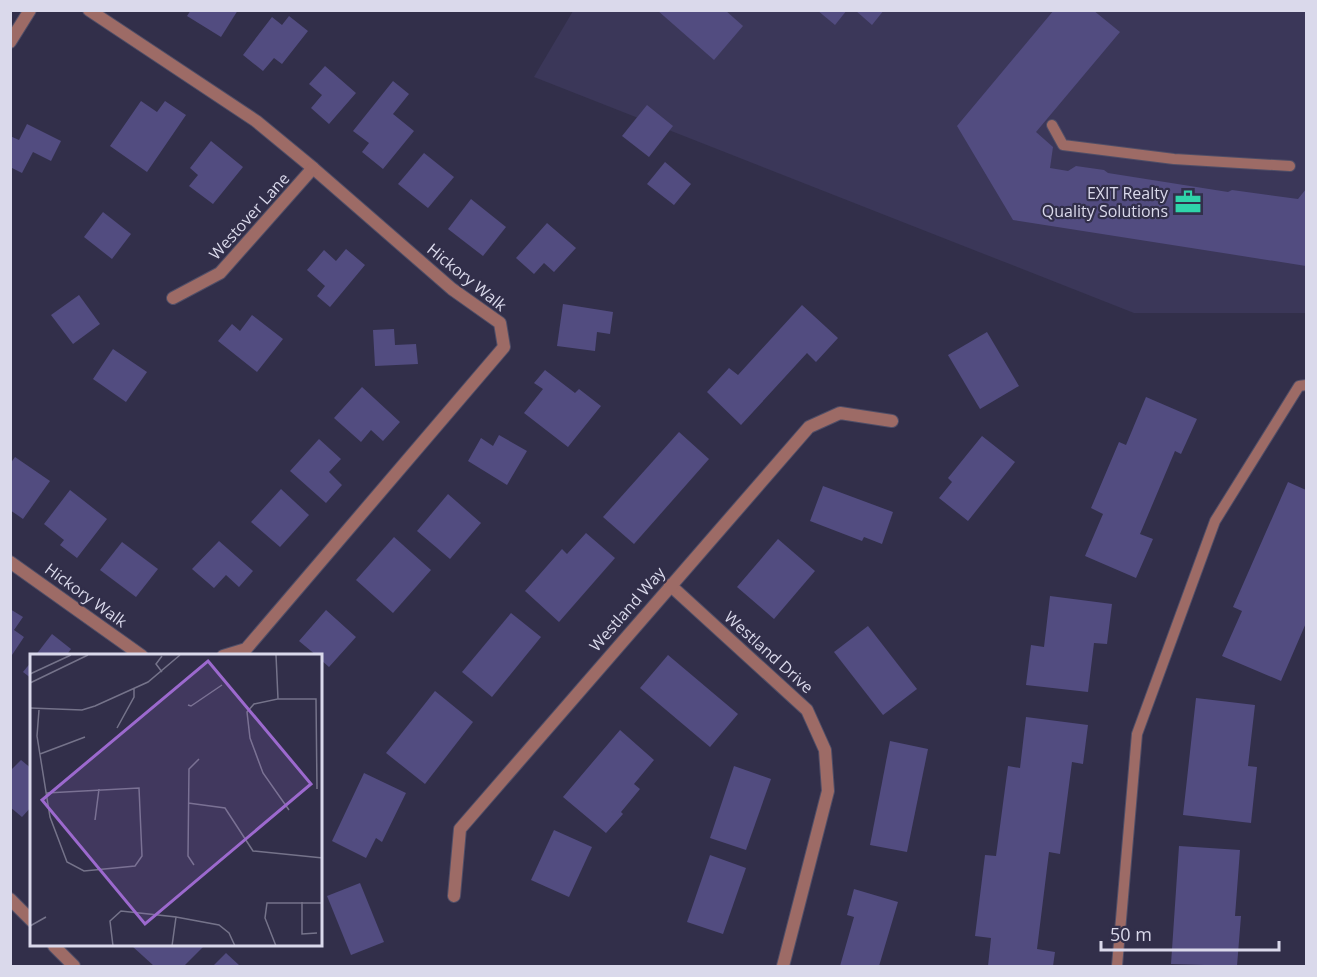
<svg xmlns="http://www.w3.org/2000/svg" width="1317" height="977" font-family="'Open Sans',sans-serif">
<rect width="100%" height="100%" fill="#322f4a"/>
<path fill="#3b3759" d="M573,11H1306V313H1134L534,77Z"/>
<g fill="#524c80">
<path d="M191,10H238L221,37L187,16Z"/>
<path d="M657,10H725L743,26L714,60Z"/>
<path d="M817,10H847L835,25Z"/>
<path d="M855,10H884L872,25Z"/>
<path d="M1054,10H1093L1120,32L1036,132L1053,147L1050,168L1068,171L1076,166L1104,170L1108,173L1228,192L1232,190L1298,199L1306,189V266L1013,220L957,126Z"/>
<path d="M289,16L308,31L282,64L274,58L263,71L243,55L272,17L282,25Z"/>
<path d="M325,66L356,93L329,124L311,108L322,95L309,84Z"/>
<path d="M393,81L409,94L393,114L414,131L383,169L362,152L369,143L353,131Z"/>
<path d="M141,101L157,112L165,101L186,115L147,172L110,146Z"/>
<path d="M647,105L673,126L649,157L622,136Z"/>
<path d="M27,124L61,141L51,161L33,152L22,173L10,167V136L19,140Z"/>
<path d="M211,141L243,167L213,204L189,186L198,175L190,168Z"/>
<path d="M424,153L454,177L428,208L398,184Z"/>
<path d="M665,162L691,184L674,205L647,184Z"/>
<path d="M471,199L506,227L483,256L448,229Z"/>
<path d="M103,212L131,234L112,259L84,237Z"/>
<path d="M547,223L576,248L554,272L544,263L534,274L516,258Z"/>
<path d="M346,249L365,265L330,307L317,296L325,286L307,270L324,250L336,261Z"/>
<path d="M79,295L100,324L73,344L51,315Z"/>
<path d="M563,304L613,312L610,334L597,332L595,351L557,346Z"/>
<path d="M802,305L838,338L816,362L807,353L741,425L707,392L729,368L738,375Z"/>
<path d="M252,315L283,339L257,372L218,341L232,324L240,331Z"/>
<path d="M394,329L395,345L416,344L418,364L375,366L373,330Z"/>
<path d="M987,332L1019,386L980,409L948,355Z"/>
<path d="M113,349L147,372L126,402L93,379Z"/>
<path d="M545,370L575,393L579,389L601,406L568,447L524,413L543,389L534,383Z"/>
<path d="M362,387L400,422L383,441L371,430L361,442L334,418Z"/>
<path d="M1146,397L1197,419L1181,454L1175,451L1140,534L1153,539L1136,578L1085,556L1103,514L1091,508L1119,442L1126,445Z"/>
<path d="M679,432L709,459L634,544L603,517Z"/>
<path d="M499,435L527,451L507,485L468,461L481,438L493,446Z"/>
<path d="M982,436L1015,462L968,521L939,498L952,482L948,478Z"/>
<path d="M319,439L341,459L329,472L342,485L326,503L290,471Z"/>
<path d="M15,457L50,481L23,519L10,510V464Z"/>
<path d="M1288,482L1306,490V623L1281,681L1222,656L1242,611L1233,607Z"/>
<path d="M823,486L893,512L882,544L864,537L862,541L810,521Z"/>
<path d="M281,489L309,515L280,547L251,522Z"/>
<path d="M70,490L107,519L77,558L60,545L64,540L44,524Z"/>
<path d="M448,494L481,523L450,559L417,531Z"/>
<path d="M586,533L615,558L559,622L525,591L562,549L567,554Z"/>
<path d="M394,537L431,570L393,613L356,580Z"/>
<path d="M778,539L815,571L774,619L737,587Z"/>
<path d="M219,541L253,571L239,587L226,575L214,588L192,569Z"/>
<path d="M122,542L158,569L136,597L100,570Z"/>
<path d="M1050,596L1112,604L1107,644L1094,643L1088,692L1026,685L1031,645L1044,647Z"/>
<path d="M10,609L23,617L14,630L24,637L10,658Z"/>
<path d="M326,610L356,637L329,667L321,660V656H317L299,641Z"/>
<path d="M511,613L541,637L492,697L462,672Z"/>
<path d="M868,626L917,689L883,715L834,652Z"/>
<path d="M52,634L71,649L66,656H35Z"/>
<path d="M668,655L738,714L710,747L640,688Z"/>
<path d="M32,661V679L23,672Z"/>
<path d="M435,691L473,722L425,784L386,753Z"/>
<path d="M1196,698L1255,705L1248,766L1257,767L1251,823L1183,815Z"/>
<path d="M1026,717L1088,725L1083,764L1072,762L1060,854L1049,852L1037,949L1055,952L1053,966H988L991,938L975,936L985,855L996,856L1008,766L1020,768Z"/>
<path d="M620,730L654,760L634,784L640,789L621,812L623,814L606,833L563,797Z"/>
<path d="M890,741L928,749L907,852L870,845Z"/>
<path d="M21,760L32,769V806L22,817L10,807V771Z"/>
<path d="M734,766L771,779L746,850L710,838Z"/>
<path d="M364,773L406,793L382,842L376,838L366,858L332,841Z"/>
<path d="M554,830L592,847L569,897L531,880Z"/>
<path d="M1179,846L1240,850L1235,916H1241L1237,966L1171,964Z"/>
<path d="M710,855L746,868L723,934L687,922Z"/>
<path d="M360,883L384,942L351,955L327,896Z"/>
<path d="M854,889L898,902L879,966H840L854,917L847,915Z"/>
<path d="M132,946H204L184,966H154Z"/>
<path d="M226,953L240,966H213Z"/>
</g>
<g fill="none" stroke-linecap="round" stroke-linejoin="round">
<g stroke="#504e67" stroke-width="12">
<g id="lane">
<path d="M1052,125L1063,145L1174,159L1290,166"/>
<path d="M1117,966L1137,734L1215,521L1299,386L1306,385"/>
</g>
</g>
<g stroke="#504e67" stroke-width="14">
<g id="street">
<path d="M89,10L256,121L313,168L452,289L500,323L504,347L246,649L223,656"/>
<path d="M10,42L30,10"/>
<path d="M173,298L220,273L313,168"/>
<path d="M10,562L142,656"/>
<path d="M670,585L807,710L825,750L828,791L783,966"/>
<path d="M454,896L460,829L809,427L840,413L892,421"/>
<path d="M10,899L32,921"/>
<path d="M54,946L74,966"/>
</g>
</g>
<use href="#lane" stroke="#9d6b66" stroke-width="10"/>
<use href="#street" stroke="#9d6b66" stroke-width="12"/>
</g>
<defs>
<g id="office-bare" transform="scale(2.07)"><path d="M-6-3h4V-5.5h4V-3h4V5H-6ZM-1-4.5V-3h2v-1.5ZM-6 0V1H6V0Z" fill="#2fd4aa" stroke="#322f4a" stroke-width="2.5" paint-order="stroke"/></g>
</defs>
<g fill-rule="evenodd">
<use href="#office-bare" x="1188" y="202"/>
</g>
<g text-anchor="middle" dominant-baseline="central" stroke-width="4.5" stroke-linejoin="round" paint-order="stroke">
<g font-size="16" fill="#dad9eb" stroke="#322f4a" text-anchor="end">
<text x="1168" y="193">EXIT Realty<tspan x="1168" dy="18">Quality Solutions</tspan></text>
</g>
<g font-size="16" fill="#dad9eb" stroke="#322f4a">
<text transform="translate(249 216) rotate(-48)">Westover Lane</text>
<text transform="translate(467 277) rotate(39)">Hickory Walk</text>
<text transform="translate(86 595) rotate(36)">Hickory Walk</text>
<text transform="translate(627 609) rotate(-49)">Westland Way</text>
<text transform="translate(769 652) rotate(42)">Westland Drive</text>
</g>
</g>
<g transform="translate(30 654)">
<rect width="292" height="292" fill="#322f4a"/>
<path fill="none" stroke="#75738a" stroke-width="1.5" d="M246,1L248,45L224,50L217,58L220,84L233,119L259,156M132,18L126,10L132,2M0,20L41,1M0,29L58,1M248,45H286L287,135M158,51L161,52L192,31M0,54L52,56L65,52L118,28L150,1M9,56L7,82L20,163L37,208L54,217L105,212L112,202L109,134L16,139M87,74L104,43V35M10,100L55,83M158,149L195,154L223,197L293,204M65,166L69,135M164,211L158,202L159,115L169,105M272,248V280L287,279M146,263L189,271L199,279L205,292M0,272L16,263M83,292L80,267L91,257L146,263L142,292M246,292L235,264L237,249H293"/>
<path fill="#9c69ce" fill-opacity="0.15" stroke="#9c69ce" stroke-width="3" d="M178,7L281,130L115,270L12,146Z"/>
<rect width="292" height="292" fill="none" stroke="#dad9eb" stroke-width="3"/>
</g>
<rect width="1317" height="977" fill="none" stroke="#dad9eb" stroke-width="24"/>
<path d="M1101 941v9h178v-9" fill="none" stroke="#dad9eb" stroke-width="3"/>
<text x="1110" y="941" font-size="18" fill="#dad9eb" stroke="#322f4a" stroke-width="4.5" paint-order="stroke">50 m</text>
</svg>
